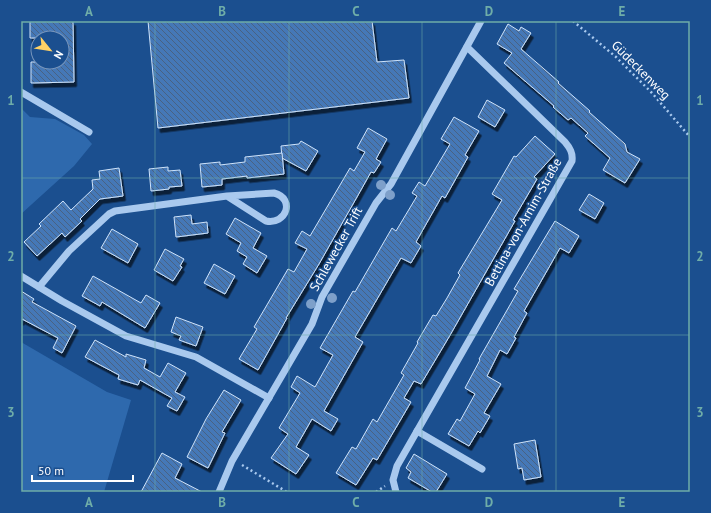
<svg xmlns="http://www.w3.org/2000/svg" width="711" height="513" font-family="'PT Sans',sans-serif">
<defs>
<pattern id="building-back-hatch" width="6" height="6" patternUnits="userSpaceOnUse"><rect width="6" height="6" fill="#4478b7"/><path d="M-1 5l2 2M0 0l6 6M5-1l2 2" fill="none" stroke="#486282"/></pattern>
<filter id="shadow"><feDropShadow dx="2.5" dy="4.5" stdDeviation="0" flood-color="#0009"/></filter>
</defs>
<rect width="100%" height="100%" fill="#1b4f8f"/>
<g fill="#2e69ad">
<path d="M21,108L30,117L55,119L84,135L92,144L74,166L21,214Z"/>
<path d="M21,342L107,392L131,400L104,492H21Z"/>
</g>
<g fill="url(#building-back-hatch)" stroke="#cfe3fa" filter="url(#shadow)">
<path d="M30,21H73L74,82L31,83V62H62V38H30Z"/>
<path d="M148,21H372L377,62L404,60L409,98L158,128Z"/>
<path d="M508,24L519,31L521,27L531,33L521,49L559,82L558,83L590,111L589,112L625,144L627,152L640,159L625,183L603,170L610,158L585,136L588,133L571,118L568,120L553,107L554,106L504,63L512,53L497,44Z"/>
<path d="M487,100L505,110L495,127L478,117Z"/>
<path d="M454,117L479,131L465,155L468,157L445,198L442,196L416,242L421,246L411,263L401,258L355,337L363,342L324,411L338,419L331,431L312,419L296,447L309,455L296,474L271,458L288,434L279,428L300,393L291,387L297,376L315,387L333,355L320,348L353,291L355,292L392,228L396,231L417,196L412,193L419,182L425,186L450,144L441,139Z"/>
<path d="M368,128L387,139L376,159L381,162L374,173L371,172L357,197L319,264L286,318H287L258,370L239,359L257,329L254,327L288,269L294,272L307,249L295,243L302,231L310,236L350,168L354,171L365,152L357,148Z"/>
<path d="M535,136L555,154L534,177L537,179L513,220L515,221L449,337L421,384L414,381L404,398L411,402L377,460L373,458L356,485L336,473L352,447L356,449L373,419L377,422L404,375L401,373L418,343L417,342L433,315L436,316L447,298L460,275L458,273L502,200L492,194L514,156L516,157Z"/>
<path d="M301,141L318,151L306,171L282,158L281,146L299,144Z"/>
<path d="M282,153L284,174L247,178V176L222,179V185L202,187L200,164L220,162V165L245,162V157Z"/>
<path d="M168,167V171L180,170L182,186L169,187V189L151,191L149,169Z"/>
<path d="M119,168L123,196L100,199L80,219L82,221L65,237L62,233L37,256L24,242L41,226L39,224L63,201L71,210L93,189L92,180L100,179L99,171Z"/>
<path d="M589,194L604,203L595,219L579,210Z"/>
<path d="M191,215L192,224L207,222L208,233L176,237L174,217Z"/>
<path d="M235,218L261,233L253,248L267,256L257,273L243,264L247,257L237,251L241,243L226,234Z"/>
<path d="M555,221L579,236L569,253L560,248L524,311L527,313L514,337L516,338L507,354L500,350L487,376L501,384L484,413L490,416L480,433L478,431L469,446L448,434L457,419L460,421L475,394L465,388L480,360L479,359L518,291L514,289Z"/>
<path d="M112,229L138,244L128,263L101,248Z"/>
<path d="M165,249L184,259L180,266L182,267L173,281L154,270Z"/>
<path d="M214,264L235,276L225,294L204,283Z"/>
<path d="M93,276L141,303L146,295L160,303L145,328L102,302L100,306L82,296Z"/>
<path d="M21,291L34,299L32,302L76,326L62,353L53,348L58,338L22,319L21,321Z"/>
<path d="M176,317L203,327L196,346L179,340L181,336L171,332Z"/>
<path d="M95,340L126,357V354L146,360L144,368L160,377L168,363L186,373L175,392L185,397L177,411L167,406L172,398L140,380L138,385L118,379L119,375L85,357Z"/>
<path d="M224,390L241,400L222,432L225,433L208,468L187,457L206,419Z"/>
<path d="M535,440L541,477L524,480L522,468L518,469L514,444Z"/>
<path d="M162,453L182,464L175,478L202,492H141Z"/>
<path d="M414,454L447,474L436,492H432L408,478L411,472L406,468Z"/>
</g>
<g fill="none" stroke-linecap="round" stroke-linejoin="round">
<g stroke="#a9c9ee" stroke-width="2.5" stroke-dasharray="2 3" stroke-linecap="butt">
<path d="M573,21L616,57L652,93L690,137"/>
<path d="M242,465L287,492"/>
<path d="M376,492L385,486"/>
</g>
<g stroke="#a9c9ee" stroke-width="7">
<path d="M21,92L89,132"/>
<path d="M21,276L62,301L126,336L196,357L269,398"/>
<path d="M39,287L69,251L109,214L115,211L227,196L266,221C286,225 296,199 274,193L227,196"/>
<path d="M417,431L482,469"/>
<path d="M219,492L232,461L312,324L322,297L376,203L391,184L481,21"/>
<path d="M396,492L393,480L397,466L572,161C573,153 570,148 565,142L467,47"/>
</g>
</g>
<g fill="#7ea0ca">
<circle cx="381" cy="185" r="5"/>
<circle cx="390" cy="195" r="5"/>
<circle cx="332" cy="298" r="5"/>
<circle cx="311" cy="304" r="5"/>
</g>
<path fill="none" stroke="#6fada8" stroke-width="1" stroke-opacity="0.55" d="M155,21V492M289,21V492M422,21V492M556,21V492M21,178H690M21,335H690"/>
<g text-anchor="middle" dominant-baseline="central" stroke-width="3" stroke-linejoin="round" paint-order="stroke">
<g font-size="13" fill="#fff" stroke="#1b4f8f">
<text transform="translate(641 70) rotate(45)">Güdeckenweg</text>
<text transform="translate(523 222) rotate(-61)">Bettina-von-Arnim-Straße</text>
<text transform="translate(336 249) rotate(-61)">Schlewecker Trift</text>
</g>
</g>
<rect width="711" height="513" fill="none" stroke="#1b4f8f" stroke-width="44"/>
<g transform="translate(50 50) rotate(120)"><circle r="19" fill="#1b4f8f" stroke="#7695bc"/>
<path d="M0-3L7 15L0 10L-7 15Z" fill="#ffd166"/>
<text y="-6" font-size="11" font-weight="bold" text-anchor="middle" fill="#ffffff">N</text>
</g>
<path d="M32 475v6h101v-6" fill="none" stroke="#ffffff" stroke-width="2"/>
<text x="38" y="475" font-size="12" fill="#ffffff" stroke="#1b4f8f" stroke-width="3" paint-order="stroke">50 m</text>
<rect x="22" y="22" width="667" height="469" fill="none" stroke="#6fada8" stroke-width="1.5"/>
<g font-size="13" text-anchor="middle" font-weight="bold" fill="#6fada8">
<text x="89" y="16">A</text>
<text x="222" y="16">B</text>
<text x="356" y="16">C</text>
<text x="489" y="16">D</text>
<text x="622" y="16">E</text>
<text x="11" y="105">1</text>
<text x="700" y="105">1</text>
<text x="11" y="261">2</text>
<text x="700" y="261">2</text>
<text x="11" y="417">3</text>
<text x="700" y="417">3</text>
<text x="89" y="507">A</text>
<text x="222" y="507">B</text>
<text x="356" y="507">C</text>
<text x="489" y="507">D</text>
<text x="622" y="507">E</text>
</g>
</svg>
